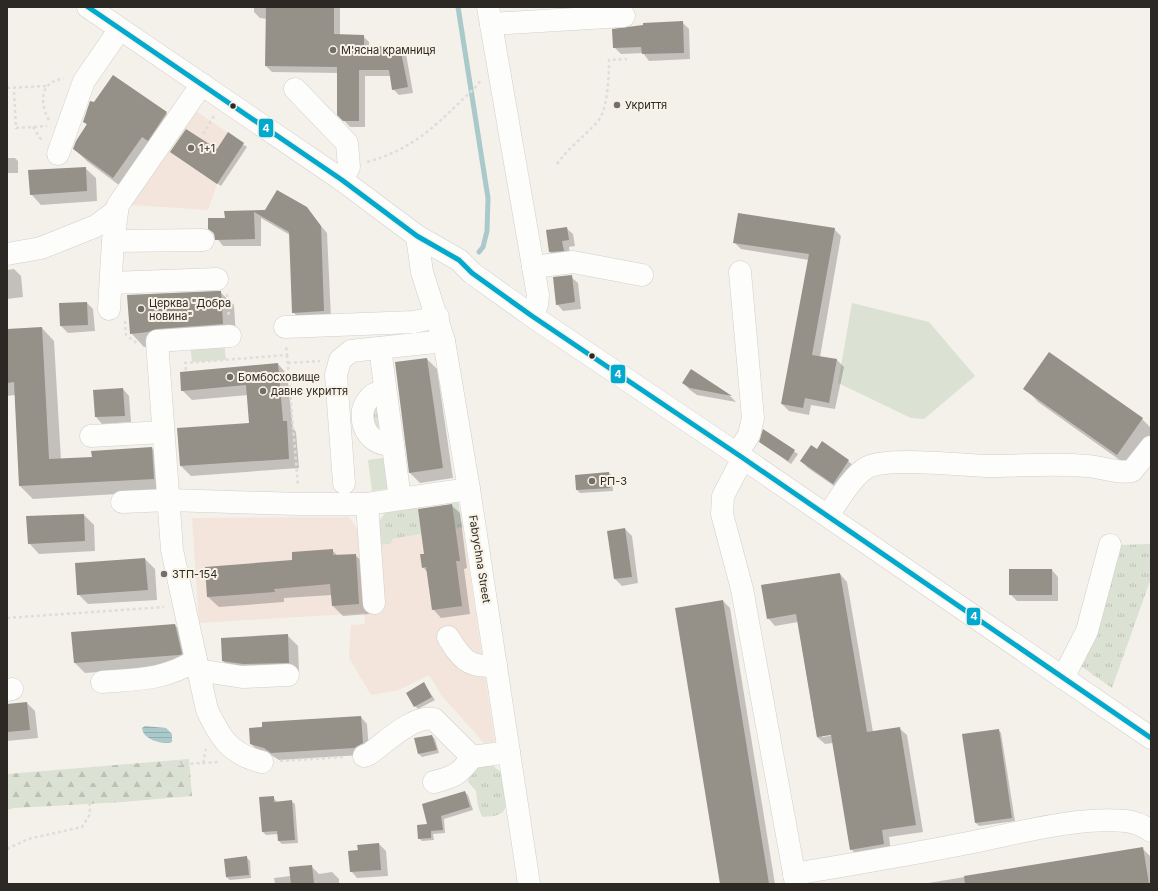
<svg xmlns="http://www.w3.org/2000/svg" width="1158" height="891" font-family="Inter,sans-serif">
<defs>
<pattern id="grass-tufts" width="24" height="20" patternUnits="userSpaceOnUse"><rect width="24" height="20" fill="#dbe1d3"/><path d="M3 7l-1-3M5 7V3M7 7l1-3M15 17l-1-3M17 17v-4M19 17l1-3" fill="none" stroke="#bcc1b5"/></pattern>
<pattern id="forest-firs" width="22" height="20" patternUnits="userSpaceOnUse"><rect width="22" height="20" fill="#dbe1d3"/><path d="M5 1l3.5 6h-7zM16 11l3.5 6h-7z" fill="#bcc1b5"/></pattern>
<pattern id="water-rules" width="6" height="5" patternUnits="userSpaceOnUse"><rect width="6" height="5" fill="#aac9cb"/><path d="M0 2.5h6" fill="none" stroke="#92adae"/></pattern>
</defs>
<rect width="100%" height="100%" fill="#f4f1eb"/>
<g fill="#f3e5dc">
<path d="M194,110L244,143L217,184L208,210L131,205Z"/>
<path d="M349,517L358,530L359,548L392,543V539L463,528L495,742L484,743L442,696L429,675L399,690L371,695L349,658L351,625L365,624L364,613L199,623L192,518Z"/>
</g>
<g fill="url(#grass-tufts)">
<path d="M376,400L384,435L375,436L371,403Z"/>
<path d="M451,501L458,503L463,528L455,529Z"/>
<path d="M418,506L422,534L392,539V543L381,545L379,522L386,511Z"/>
<path d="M1151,544V578L1112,688L1078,664L1119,545Z"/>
<path d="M492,765L501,772L506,806C503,817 491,816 482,817L478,806L476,791L468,782L469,778L478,767Z"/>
</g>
<path fill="url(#forest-firs)" d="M189,759L192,796L123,802L14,808L7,810V774Z"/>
<g fill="#dbe1d3">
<path d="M852,303L929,322L975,376L924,419L911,418L838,383Z"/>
<path d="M224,341L226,360L192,362L190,343Z"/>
<path d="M389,457L393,488L372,491L368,460Z"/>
</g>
<path fill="url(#water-rules)" d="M145,726L166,728L172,734V742C163,745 143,740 142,728Z"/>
<g fill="#0003" fill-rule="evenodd">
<path d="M254,7H340V35L363,36L369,42V47L399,48L406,54L413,93L399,95L393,89L391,76H365V127H350L338,114V73L272,72L266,66L267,19L260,18L254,12Z"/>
<path d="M682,22L689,29L690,59L649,61L643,53L621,54L614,47Z"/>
<path d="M113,76L166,113L180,127L127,191L88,162L74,149L88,126L84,122Z"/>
<path d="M228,134L247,147L221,186L171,152L217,150Z"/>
<path d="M7,158H15L18,161V173H7Z"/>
<path d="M85,168L96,178L97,201L41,205L31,194Z"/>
<path d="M306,208L327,233L331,318L300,319L293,312L290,235L261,218V246H223L209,228L226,219L225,212L265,211Z"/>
<path d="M566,228L573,234L575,246L569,247L570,257L557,259L550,252Z"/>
<path d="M834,229L841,236L820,357L837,360L844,367L835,409L811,405L809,415L789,411L782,404L809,260L741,249L734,242Z"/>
<path d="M14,269L21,276L23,297L7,299V270Z"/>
<path d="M571,277L578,283L581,309L563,311L557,304Z"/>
<path d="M220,292L234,305L236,337L144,347L131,333Z"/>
<path d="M87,303L93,309L95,331L68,333L61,326Z"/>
<path d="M42,328L54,341L61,460L93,458L152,448L164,461L167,491L33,499L20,486L15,395L7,396V330Z"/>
<path d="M1049,353L1142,419L1151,428V439L1131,468L1038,402L1025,388Z"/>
<path d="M427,359L437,369L453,478L420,483L410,473L396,363Z"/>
<path d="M278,364L287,374L293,428L296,432L299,468L191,476L181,466L250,424L248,395L192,400L182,390Z"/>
<path d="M692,370L731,397L736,402L697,395L690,390L683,383Z"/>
<path d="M123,389L129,396L131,422L102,424L96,417Z"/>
<path d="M764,431L798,454L791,464L760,442Z"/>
<path d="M817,450L848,461L855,467L840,490L808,468L801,461Z"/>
<path d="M609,473L612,476L613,491L580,493L577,490Z"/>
<path d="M451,505L460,513L467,568L464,569L470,614L441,618L433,609L428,573L423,567L426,555Z"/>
<path d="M84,515L94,525L95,551L39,554L29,543Z"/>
<path d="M625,529L632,536L638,583L622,586L615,579L608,532Z"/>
<path d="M332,550L338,556L355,555L366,565L369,614L343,616L333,606L332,595L284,598V602L219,607L208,597L293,561Z"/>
<path d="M145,559L155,569L157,600L88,604L78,594Z"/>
<path d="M1052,570L1058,577V601H1017L1010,594Z"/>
<path d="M840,574L847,582L873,732L899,728L907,735L923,832L889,837L891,851L858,856L851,849L833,743L825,744L817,737L798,622L775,626L768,618ZM822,735H836L822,737Z"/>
<path d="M723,601L730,608L775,884H721Z"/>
<path d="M175,625L185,636L189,665L85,673L75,663L72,633Z"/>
<path d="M287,635L298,646L299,672L254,674L233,671L223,661Z"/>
<path d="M424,684L435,700L418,709L415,706Z"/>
<path d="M27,703L35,711L38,738L7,741V705Z"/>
<path d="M361,717L367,724L369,750L361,755L279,760L271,755L258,751L251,744Z"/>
<path d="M998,730L1001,733L1015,821L979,826L976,823L963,735Z"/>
<path d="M432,736L435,739L439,753L422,757L419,754L416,739Z"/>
<path d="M465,792L468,795L473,810L444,819L445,833L433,834L434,840L422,841L419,838L428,825Z"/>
<path d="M273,797L277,802L291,801L295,804L298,843L282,844L279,841L278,834L266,835L263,832Z"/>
<path d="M379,844L386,851L388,876L357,878L351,871Z"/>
<path d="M1142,848L1151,857V884H922Z"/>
<path d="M246,857L250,861L251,878L230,880L226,877Z"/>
<path d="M311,866L319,874L332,872L339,879V884H275L274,878L291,876Z"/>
</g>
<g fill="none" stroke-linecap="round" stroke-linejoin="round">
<path stroke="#aac9cb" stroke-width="5" d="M458,7L488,198L487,231L483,247L479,252"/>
</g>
<g fill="#959088">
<path d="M266,7H334V34L364,35V46L400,47L408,87L392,90L389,70H359V121H343L337,115V67L265,66Z"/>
<path d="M683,21L684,53L642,54L641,47L613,48L612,29L643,25V23Z"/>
<path d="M113,75L167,112L148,141L142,137L113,178L73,149L76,141L87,124L83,122L90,101L94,102Z"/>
<path d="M186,129L217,149L228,132L244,143L217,184L170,152Z"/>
<path d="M86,167L87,191L30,195L28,170Z"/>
<path d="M277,190L307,207L321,226L324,311L292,313L289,232L254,212L255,239L215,240L214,233L208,229V218H225L224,211L265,210Z"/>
<path d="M738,213L835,228L812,355L837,359L829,403L805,398L803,408L781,404L809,254L733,243Z"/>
<path d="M567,227L569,240L562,241L564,251L549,252L546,230Z"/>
<path d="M572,275L575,302L556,305L553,277Z"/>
<path d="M217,291H221L223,324L156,329L148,332L130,334L127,295Z"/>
<path d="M87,302L88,325L60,326L59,303Z"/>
<path d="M42,327L49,459L92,457L91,451L152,447L154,479L19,486L14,382L7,383V329Z"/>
<path d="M1049,352L1143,418L1117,455L1023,389Z"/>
<path d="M427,358L443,468L409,473L395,362Z"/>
<path d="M278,363L283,421H287L289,459L180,466L177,428L249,423L246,385L181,391L180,372Z"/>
<path d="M691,369L732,396L690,388L682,383Z"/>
<path d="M123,388L125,416L95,417L93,390Z"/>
<path d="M763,429L795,450L788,461L759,442Z"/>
<path d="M822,441L849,460L833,484L800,461L811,445L817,449Z"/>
<path d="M609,472L610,488L576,490L575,475Z"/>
<path d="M452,504L460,561H456L462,606L432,610L426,567L422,568L420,554H424L418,509Z"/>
<path d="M84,514L85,541L28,544L26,516Z"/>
<path d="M625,528L632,577L614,579L607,531Z"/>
<path d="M333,549V555L356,554L359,604L332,606L330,584L274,589L275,592L207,597L205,567L292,560V552Z"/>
<path d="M145,558L148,590L77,595L75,563Z"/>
<rect x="1009" y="569" width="43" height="26"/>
<path d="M840,573L867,732L900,727L916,825L882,830L884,844L850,850L831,735L817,737L796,614L767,619L761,585Z"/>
<path d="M723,600L769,884H720L675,608Z"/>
<path d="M175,624L182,654L179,655L74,663L71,632Z"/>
<path d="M288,634L289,663L243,664L222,661L221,638Z"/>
<path d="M424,682L432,697L414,707L406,693Z"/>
<path d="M27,702L30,730L7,732V704Z"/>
<path d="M361,716L363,743L354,748L271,753L264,748L250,744L249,728L262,727V722Z"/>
<path d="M999,729L1012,818L975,823L962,734Z"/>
<path d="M432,735L437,750L418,754L414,738Z"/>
<path d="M465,791L470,807L441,816L443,830L431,831V838L418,839L417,825L427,824L422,804Z"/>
<path d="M274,796V802L292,800L295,840L278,841L277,831L262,832L259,797Z"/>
<path d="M379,843L381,870L350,872L348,851L358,850L357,845Z"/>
<path d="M1143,847L1149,884H965L964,876Z"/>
<path d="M247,856L249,875L226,877L224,859Z"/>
<path d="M312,865L314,884H291L289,867Z"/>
</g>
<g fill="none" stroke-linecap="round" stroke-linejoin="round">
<g stroke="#d2cfcb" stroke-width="23">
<g id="minor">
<path d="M88,7L342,180L417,236L459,260L472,273L532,316L743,458L1151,738"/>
<path d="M488,7L538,295L537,305L532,316"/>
<path d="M491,24L624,16"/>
<path d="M295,89L347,143L349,167L342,180"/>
<path d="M58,154L84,81L120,29"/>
<path d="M417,236L422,272L444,341L469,489L529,884"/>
<path d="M113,241L203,240"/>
<path d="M7,254L41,248L96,226L116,211"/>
<path d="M533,267L573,262L642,275"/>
<path d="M111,283L217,279"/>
<path d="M109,309L113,241L118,205L202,84"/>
<path d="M285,327L414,322L438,317"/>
<path d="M230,336L157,341L172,550L207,710C221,739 230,754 262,762"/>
<path d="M380,348L400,499"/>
<path d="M385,390C351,396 357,446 393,445"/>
<path d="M91,436L163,432"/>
<path d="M737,454L749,435L753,418L740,272"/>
<path d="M743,458L723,496L722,514L742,589L796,884"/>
<path d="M344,483L336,375L340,360L351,351L444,341"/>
<path d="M122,502L168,500L299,504H367L469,489"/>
<path d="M367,504L374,603"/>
<path d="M828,516C837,502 853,474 868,467C891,457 958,465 986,466C1020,466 1053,463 1087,466C1102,467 1117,474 1132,471L1151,447"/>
<path d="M448,637C461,658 468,669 496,665"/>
<path d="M198,670L242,677L288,675"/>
<path d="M1063,678L1087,631L1110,545"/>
<path d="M102,682C138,679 165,680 196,660"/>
<path d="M7,690L12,689"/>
<path d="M364,756L369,754C386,742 413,715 434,719L472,757L509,752"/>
<path d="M434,782C454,777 460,774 472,757"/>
<path d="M794,874C854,864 914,854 973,842C1023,832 1075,817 1126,821C1135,822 1144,826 1151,831"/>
</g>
</g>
<g stroke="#dedddc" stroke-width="2.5" stroke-dasharray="3 3" stroke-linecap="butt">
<path d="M7,88L46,86"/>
<path d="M14,92L16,128L47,126"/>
<path d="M49,120C39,103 40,80 64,79"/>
<path d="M33,127L42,141"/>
<path d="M203,134L214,116"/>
<path d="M367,162C409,150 429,132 460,102C467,95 475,89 481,80"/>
<path d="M557,164C569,147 585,136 598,121C608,109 609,75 609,60L627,59"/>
<path d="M227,294L229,317"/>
<path d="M125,321L126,335L138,344"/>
<path d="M287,355L298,486"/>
<path d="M288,363L320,361"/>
<path d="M186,370L185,363L287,355L286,346"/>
<path d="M7,618L164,607"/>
<path d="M280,761L345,757"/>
<path d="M203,763L206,749"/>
<path d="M7,849L28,839L82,827L90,814L89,786L92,782L137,777L168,765L219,762"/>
</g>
<use href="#minor" stroke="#fdfdfc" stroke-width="22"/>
<g stroke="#f8f2e7" stroke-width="8">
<path id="bus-1" d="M88,7L342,180L417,236L459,260L472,273L532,316L743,458L1151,738"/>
</g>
<use href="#bus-1" stroke="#00a9ce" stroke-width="5"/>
</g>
<g fill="#726f6a" stroke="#f8f2e7" stroke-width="1.5">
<circle cx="333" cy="50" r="4"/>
<circle cx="617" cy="105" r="4"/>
<circle cx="191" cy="148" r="4"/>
<circle cx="141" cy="309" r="4"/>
<circle cx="230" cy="377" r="4"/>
<circle cx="263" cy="391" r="4"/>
<circle cx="592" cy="481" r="4"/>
<circle cx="164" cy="574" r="4"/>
</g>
<g fill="#2c2925" stroke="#f8f2e7" stroke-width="1.5">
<circle cx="233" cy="106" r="3.5"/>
<circle cx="592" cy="356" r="3.5"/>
</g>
<g text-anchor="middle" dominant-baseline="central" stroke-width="4" stroke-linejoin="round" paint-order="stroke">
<g font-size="11" fill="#2c2925" stroke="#f8f2e7" text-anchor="start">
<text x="341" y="50">М'ясна крамниця</text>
<text x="625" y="105">Укриття</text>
<text x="199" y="148">1+1</text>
<text x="149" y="303">Церква "Добра<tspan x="149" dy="13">новина"</tspan></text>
<text x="238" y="377">Бомбосховище</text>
<text x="271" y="391">давнє укриття</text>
<text x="600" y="481">РП-3</text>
<text x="172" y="574">ЗТП-154</text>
</g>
<g font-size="11" fill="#2c2925" stroke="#f8f2e7">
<text transform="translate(480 559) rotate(81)">Fabrychna Street</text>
</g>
</g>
<g stroke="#f8f2e7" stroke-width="1.5">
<rect x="258" y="118" width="16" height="20" rx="4" fill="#00a9ce"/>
<rect x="610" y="364" width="16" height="20" rx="4" fill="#00a9ce"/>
<rect x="966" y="607" width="15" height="19" rx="4" fill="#00a9ce"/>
</g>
<g font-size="11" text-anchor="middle" font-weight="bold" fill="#fff">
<text x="266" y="132">4</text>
<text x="618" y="378">4</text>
<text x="974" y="620">4</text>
</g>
<rect width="1158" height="891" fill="none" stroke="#2c2925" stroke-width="16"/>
</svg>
